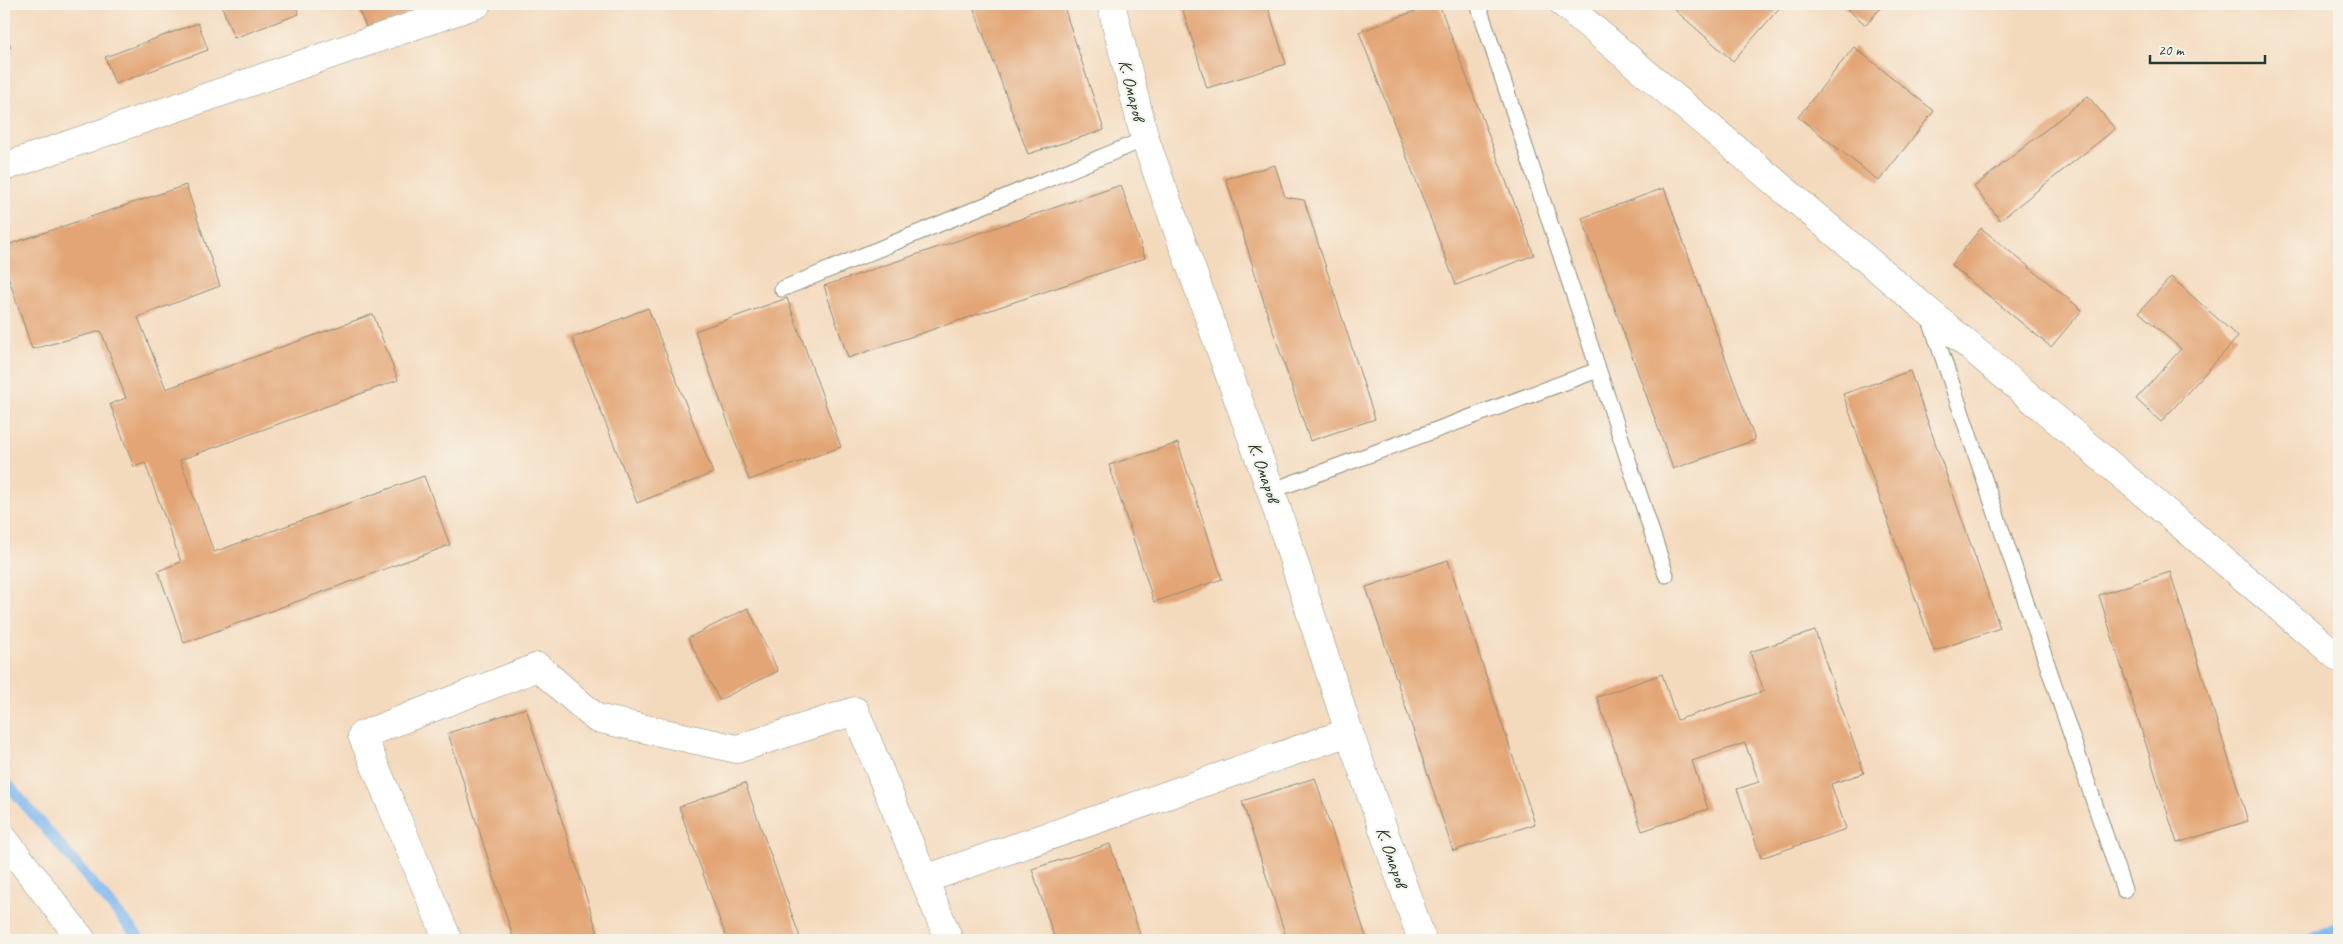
<svg xmlns="http://www.w3.org/2000/svg" width="2343" height="944" font-family="Caveat,sans-serif">
<rect width="100%" height="100%" fill="#f7f3e8"/>
<filter id="ink" filterUnits="userSpaceOnUse"><feTurbulence type="fractalNoise" baseFrequency=".02" numOctaves="2"/><feDisplacementMap in="SourceGraphic" scale="10" xChannelSelector="R" yChannelSelector="G"/><feConvolveMatrix kernelMatrix="1 2 1 2 8 2 1 2 1" color-interpolation-filters="sRGB"/></filter>
<filter id="wash" filterUnits="userSpaceOnUse"><feTurbulence type="fractalNoise" baseFrequency=".0096" numOctaves="4" result="noise"/><feDisplacementMap in="SourceGraphic" scale="20" xChannelSelector="R" yChannelSelector="G"/><feGaussianBlur stdDeviation="1.12" result="paint"/><feColorMatrix in="noise" values="0 0 0 0 0 0 0 0 0 0 0 0 0 0 0 0 0 1.4 0 .05"/><feComposite in="paint" operator="in"/></filter>
<g filter="url(#wash)">
<rect width="100%" height="100%" fill="#f4dabd"/>
<g fill="none" stroke-linecap="round" stroke-linejoin="round">
<g stroke="#81b9f1" stroke-width="11">
<path d="M4,780L141,940"/>
<path d="M2311,940L2339,926"/>
</g>
</g>
<g id="blocks">
<g fill="#e3a575">
<path d="M221,4H295L299,14L234,38Z"/>
<path d="M376,4H431L368,31L359,11Z"/>
<path d="M972,4H1063L1104,130L1028,154Z"/>
<path d="M1181,4H1267L1286,64L1207,88Z"/>
<path d="M1434,4H1439L1534,255L1456,285L1359,32Z"/>
<path d="M1680,4H1783L1733,61L1675,10Z"/>
<path d="M1841,4H1884L1866,25Z"/>
<path d="M198,23L208,50L115,84L105,57Z"/>
<path d="M4,33L11,47L4,50Z"/>
<path d="M1854,47L1934,111L1879,181L1798,117Z"/>
<path d="M2088,96L2115,129L2000,220L1974,187Z"/>
<path d="M1275,165L1285,197L1304,200L1375,419L1310,441L1270,322L1226,179Z"/>
<path d="M186,185L220,286L138,317L166,389L373,314L398,380L180,460L214,552L424,476L450,545L184,643L158,571L181,562L145,463L134,467L110,404L126,398L101,331L32,349L4,264V246Z"/>
<path d="M1121,185L1145,258L848,358L824,286Z"/>
<path d="M1664,188L1755,440L1673,469L1582,218Z"/>
<path d="M1981,228L2082,310L2051,347L1951,265Z"/>
<path d="M2171,277L2238,337L2161,422L2136,399L2181,349L2139,312Z"/>
<path d="M787,298L841,447L749,480L695,331Z"/>
<path d="M648,308L713,473L637,503L572,338Z"/>
<path d="M1910,371L2000,628L1934,651L1843,394Z"/>
<path d="M1178,443L1222,579L1154,602L1109,465Z"/>
<path d="M1448,560L1535,824L1453,851L1366,587Z"/>
<path d="M2170,572L2248,821L2177,843L2099,595Z"/>
<path d="M748,608L778,671L719,700L688,638Z"/>
<path d="M1815,631L1864,773L1831,784L1846,829L1761,858L1737,789L1759,782L1745,743L1692,761L1708,809L1642,831L1597,697L1662,674L1677,720L1764,691L1750,652Z"/>
<path d="M526,708L600,940H514L448,733Z"/>
<path d="M1315,778L1367,940H1287L1242,801Z"/>
<path d="M745,783L801,940H727L679,807Z"/>
<path d="M1110,844L1142,940H1055L1032,869Z"/>
</g>
</g>
</g>
<g filter="url(#ink)">
<use href="#blocks" fill-opacity="0" stroke="#8a8c78" stroke-width="1"/>
<g fill="none" stroke-linecap="round" stroke-linejoin="round">
<g stroke="#8a8c78" stroke-width="17">
<g id="service">
<path d="M1478,4L1666,575"/>
<path d="M782,289L1145,139"/>
<path d="M1929,317L2124,890"/>
<path d="M1271,491L1598,370"/>
</g>
</g>
<g stroke="#8a8c78" stroke-width="29">
<g id="minor">
<path d="M1111,4L1145,139L1271,491L1349,732L1422,940"/>
<path d="M1564,4L2339,658"/>
<path d="M4,167L477,4"/>
<path d="M4,839L82,940"/>
<path d="M925,879L1349,732"/>
<path d="M448,940L362,735L538,667L596,718L737,749L855,711L949,940"/>
</g>
</g>
<use href="#service" stroke="#fff" stroke-width="15"/>
<use href="#minor" stroke="#fff" stroke-width="28"/>
</g>
</g>
<g text-anchor="middle" dominant-baseline="central" stroke-width="4" stroke-linejoin="round" paint-order="stroke">
<g font-size="18" fill="#1f3d34" stroke="#f7f3e8">
<text transform="translate(1132 90) rotate(76)">К. Омаров</text>
<text transform="translate(1264 472) rotate(71)">К. Омаров</text>
<text transform="translate(1392 857) rotate(71)">К. Омаров</text>
</g>
</g>
<rect width="2343" height="944" fill="none" stroke="#f7f3e8" stroke-width="20"/>
<path d="M2150 55v8h115v-8" fill="none" stroke="#1f3d34" stroke-width="2.5"/>
<text x="2158" y="55" font-size="15" fill="#1f3d34" stroke="#f7f3e8" stroke-width="4" paint-order="stroke">20 m</text>
</svg>
